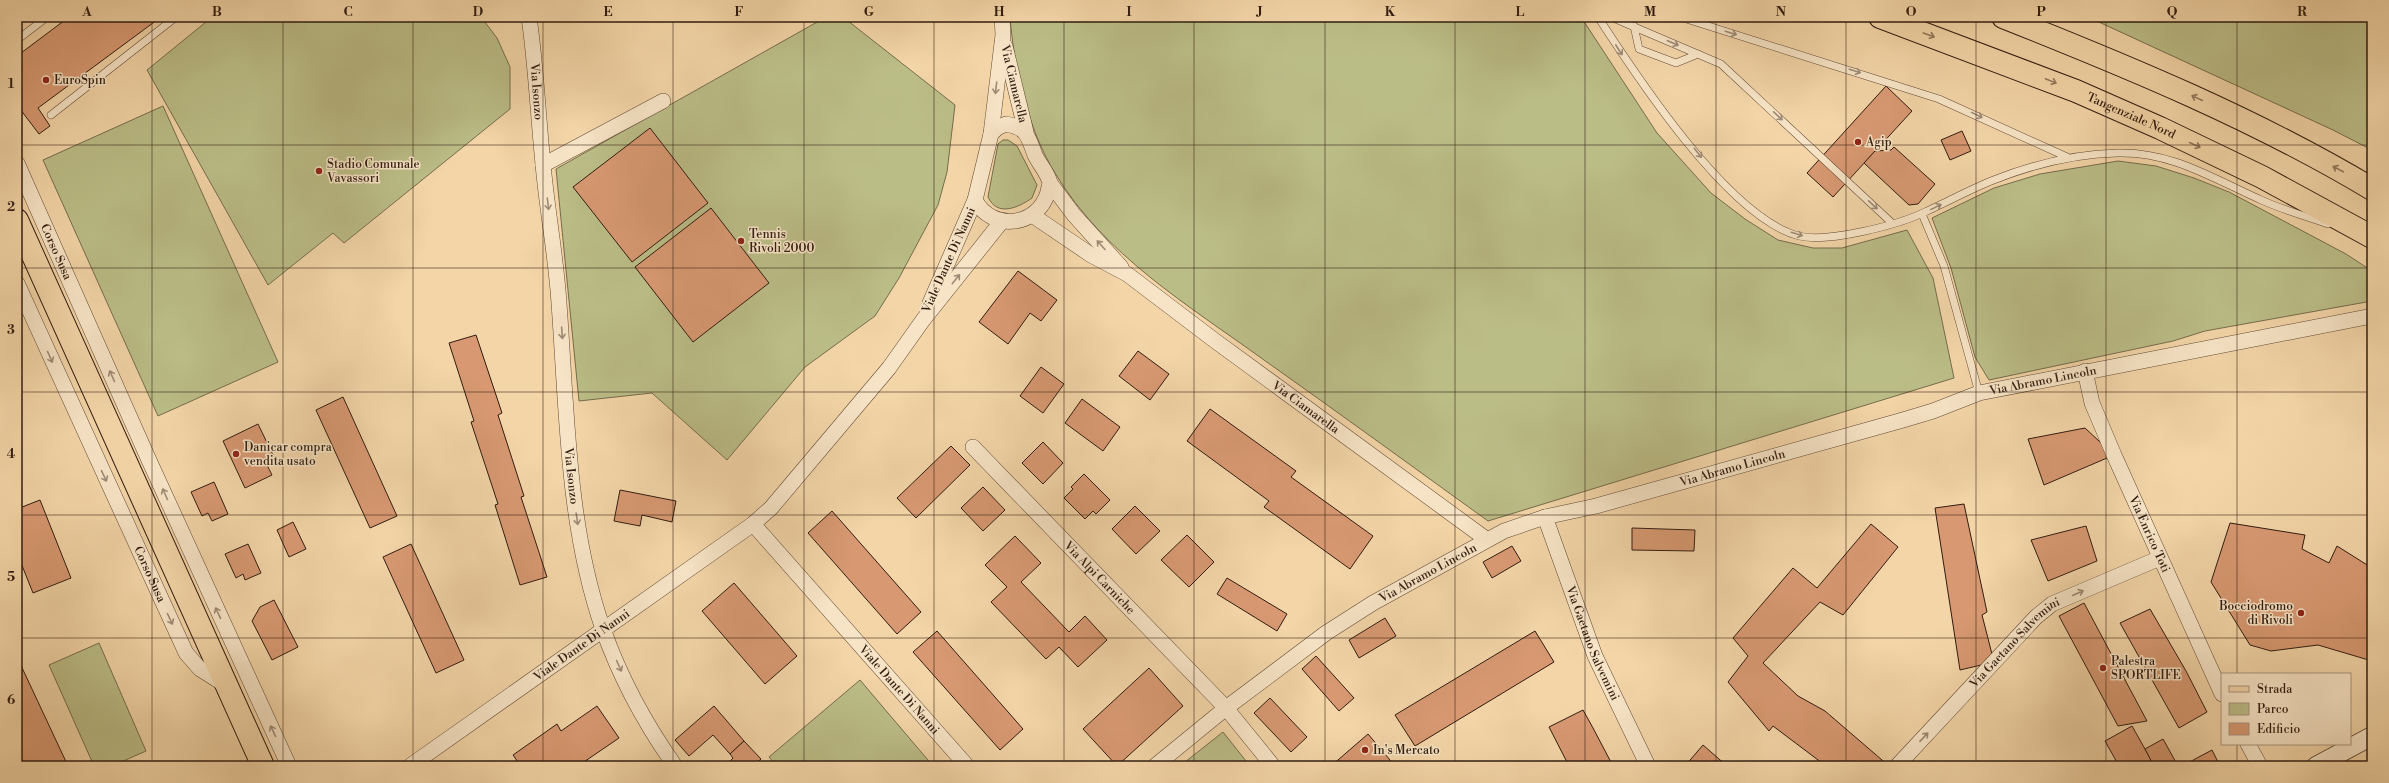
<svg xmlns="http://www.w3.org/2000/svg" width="2389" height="783" font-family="'Libre Bodoni',serif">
<rect width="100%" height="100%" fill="#f3d5a7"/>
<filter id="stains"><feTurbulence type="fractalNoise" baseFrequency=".005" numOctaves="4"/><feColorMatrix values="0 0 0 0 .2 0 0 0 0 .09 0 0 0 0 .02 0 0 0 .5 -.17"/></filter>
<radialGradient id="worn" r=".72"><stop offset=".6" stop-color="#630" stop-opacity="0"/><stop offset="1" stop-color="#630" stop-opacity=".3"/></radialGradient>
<g fill="#bbbd87" stroke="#766c4c">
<path d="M212,17H481L497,38L510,67V109L344,243L333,233L268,285L147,70Z"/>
<path d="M826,17H843L955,105L947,172L938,205L899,278L875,316L805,367L727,460L652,393L579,401L556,169Z"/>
<path d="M1010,17H1581L1657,133L1711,193L1745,219L1778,240L1813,248H1842L1907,230L1933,278L1954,378L1488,521C1413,467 1339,413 1264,360C1188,305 1104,255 1055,173C1028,130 1014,67 1010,17Z"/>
<path d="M2088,17H2372V150L2333,130Z"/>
<path d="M163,106L278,362L158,416L43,160Z"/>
<path d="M1003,140H1008L1017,146L1037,185L1032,198C1018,208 997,217 988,197L998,144Z"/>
<path d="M2118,161L2156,166L2194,178L2229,192L2346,254L2372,271V301L2205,331L2173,341L1989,380L1975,357L1951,268L1932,218L1994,188L2040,174Z"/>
<path d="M99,643L146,751L112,766H94L49,665Z"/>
<path d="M860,680L933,766H777L769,757Z"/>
<path d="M1223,732L1250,766H1180Z"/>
</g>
<g fill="#d89972" stroke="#311c11">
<path d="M69,17H161L38,108L50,126L39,134L17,105V56Z"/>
<path d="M1886,86L1912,111L1833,197L1807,173Z"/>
<path d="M650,128L708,203L632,262L573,187Z"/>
<path d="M1962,131L1971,151L1950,160L1941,140Z"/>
<path d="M1894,147L1935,184L1918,204L1909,205L1864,163L1875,151L1891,150Z"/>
<path d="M711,208L769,283L693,342L635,267Z"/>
<path d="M1018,271L1057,300L1041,321L1030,313L1008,344L979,322Z"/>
<path d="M476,335L502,413L498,415L524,496L521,497L547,577L520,585L495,505L498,504L471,422L474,421L449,343Z"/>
<path d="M1138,351L1169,374L1150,400L1119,376Z"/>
<path d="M1041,367L1064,384L1043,413L1020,396Z"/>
<path d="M343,397L397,516L370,528L316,410Z"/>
<path d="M1082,399L1120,427L1103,451L1065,423Z"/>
<path d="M1210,409L1296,471L1291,477L1373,536L1350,569L1264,507L1269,501L1187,441Z"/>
<path d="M258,424L273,455L264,459L272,475L245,488L223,441Z"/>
<path d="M2085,428L2114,455L2044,485L2028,439Z"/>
<path d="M1043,442L1063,463L1043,484L1022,463Z"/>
<path d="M951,446L970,465L916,518L897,498Z"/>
<path d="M1084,474L1110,500L1096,514L1093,511L1085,519L1064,498L1073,489L1071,487Z"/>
<path d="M214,482L228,514L212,521L208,513L202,516L191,492Z"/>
<path d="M983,487L1005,510L983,531L961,508Z"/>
<path d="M620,490L676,501L672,522L642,515L640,526L614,521Z"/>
<path d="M40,500L71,578L33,593L17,553V509Z"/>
<path d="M1964,504L1987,612L1982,615L1994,662L1960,670L1935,508Z"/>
<path d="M1135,506L1160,531L1136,554L1112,529Z"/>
<path d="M832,511L921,612L897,634L808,533Z"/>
<path d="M293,522L306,549L289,557L277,530Z"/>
<path d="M2230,523L2305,535L2302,549L2329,563L2337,546L2372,568V661L2318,645L2271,651L2250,645L2211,582Z"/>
<path d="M1871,524L1898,547L1843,615L1820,602L1763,663L1798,696L1825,711L1889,766H1826L1773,726L1769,731L1728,682L1748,656L1733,638L1793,568L1817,588Z"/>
<path d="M2086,526L2097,561L2048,581L2031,540Z"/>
<path d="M1632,528L1695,530L1694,551L1632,550Z"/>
<path d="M1187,535L1214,562L1189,587L1161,560Z"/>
<path d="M1015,536L1041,563L1021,582L1069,632L1085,616L1107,640L1078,667L1059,647L1046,659L991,602L1007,587L985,565Z"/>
<path d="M248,544L261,573L245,580L243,574L236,578L225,554Z"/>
<path d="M411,544L464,660L436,673L383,557Z"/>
<path d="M1512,546L1521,561L1492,578L1483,562Z"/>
<path d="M1227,578L1287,614L1277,631L1217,594Z"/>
<path d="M734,583L797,656L765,684L702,611Z"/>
<path d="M274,600L298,647L272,660L252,621L260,607Z"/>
<path d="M2084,603L2147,721L2118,726L2059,616Z"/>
<path d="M2150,609L2186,671L2207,712L2179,728L2120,623Z"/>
<path d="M1385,618L1396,636L1359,658L1349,640Z"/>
<path d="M937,631L1023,729L1000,750L913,652Z"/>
<path d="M1535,631L1554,662L1415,746L1395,715Z"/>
<path d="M1316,656L1354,698L1339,711L1302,669Z"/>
<path d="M17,657L68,766H17Z"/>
<path d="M1149,668L1183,706L1117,766L1083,729Z"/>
<path d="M1270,698L1307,737L1291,752L1254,713Z"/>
<path d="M597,706L619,738L578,766L575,761L568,766H518L520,765L513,755L557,724L561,731Z"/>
<path d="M714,706L744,741L730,754L713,735L689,756L675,740Z"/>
<path d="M1583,710L1593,728L1613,766H1569L1549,727Z"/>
<path d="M2132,726L2145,749L2154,766H2119L2105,741Z"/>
<path d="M1368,734L1395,766H1331Z"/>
<path d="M2163,739L2178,766H2154L2145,749Z"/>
<path d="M744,741L761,759L753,766H726L733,758L730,754Z"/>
<path d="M1703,745L1727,766H1685Z"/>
<path d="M2212,750L2220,766H2182Z"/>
</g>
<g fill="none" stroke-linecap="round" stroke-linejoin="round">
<g stroke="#624a36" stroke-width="8">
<g id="service">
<path d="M1598,17C1637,77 1729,218 1799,236C1828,243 1898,225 1925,212C1947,202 1969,190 1991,181C2031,165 2074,154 2117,153C2170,151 2212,178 2259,199C2280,209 2305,216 2328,224"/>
<path d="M1611,17L1721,64L1892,223"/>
<path d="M1680,17L1939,99L2067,157"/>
<path d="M1634,26L1639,49L1676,63L1698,54"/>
<path d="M17,40L47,17"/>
<path d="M51,115L176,17"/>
<path d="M1922,214L1944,266L1979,393"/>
</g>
</g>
<g stroke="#624a36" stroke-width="16">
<g id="minor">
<path id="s1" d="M529,17C536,66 538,115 543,164C547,210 556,256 559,303C567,411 567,526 603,629C620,677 646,725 675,766"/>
<path id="s2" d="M1005,46L1026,132"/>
<path d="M1006,124C1028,128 1028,137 1035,155C1039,164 1048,173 1050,183C1050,185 1048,189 1048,192C1038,227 992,232 975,200L991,134L997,128Z"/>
<path d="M991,134L1003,35L1002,17"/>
<path id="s3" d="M17,163L148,458L289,766"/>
<path d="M543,165L663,101"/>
<path d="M1050,183L1074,215L1121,267"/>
<path id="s4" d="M1032,215L1091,255L1127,274L1214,340L1486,539"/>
<path id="s5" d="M17,283L186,653L200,669L227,686"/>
<path d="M930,303L975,200"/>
<path id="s6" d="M2085,371L2092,403L2114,455L2222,694"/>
<path id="s7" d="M973,447L1226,708L1273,766"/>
<path id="s8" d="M1545,517L1595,656L1648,766"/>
<path id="s9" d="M753,524L967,766"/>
<path d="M2248,744L2260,766"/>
<path id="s10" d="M410,766L753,524L771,508L889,368L923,320L1002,221"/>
<path id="s11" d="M1155,766L1226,708L1326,633L1373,603L1504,531L1545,517L1596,506L1903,420L1933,411L1979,393L2372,316"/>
<path id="s12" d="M1897,766L2036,617L2052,604L2160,558"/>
</g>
</g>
<g stroke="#624a36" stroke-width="20">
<path id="tertiary" d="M2316,766L2372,736"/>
</g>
<g stroke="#311c11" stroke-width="24">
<path id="primary" d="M17,220L263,766"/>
</g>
<g stroke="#311c11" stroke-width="24">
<g id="motorway">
<path id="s13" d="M1880,17L2076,91L2160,128L2262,177L2372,237"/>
<path d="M2003,17C2129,67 2255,119 2372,189"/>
</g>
</g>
<use href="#service" stroke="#f7e4c6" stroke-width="7"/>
<use href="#minor" stroke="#f7e4c6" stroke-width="15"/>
<use href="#tertiary" stroke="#f7e4c6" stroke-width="18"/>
<use href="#primary" stroke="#f3d5a7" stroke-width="22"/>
<use href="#motorway" stroke="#f3d5a7" stroke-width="22"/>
</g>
<defs><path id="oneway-shaft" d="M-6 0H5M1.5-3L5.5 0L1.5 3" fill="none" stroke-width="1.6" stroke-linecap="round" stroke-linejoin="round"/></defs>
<g stroke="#9e8a75">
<use href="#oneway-shaft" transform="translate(1731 33) rotate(17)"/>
<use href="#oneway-shaft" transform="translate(1673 43) rotate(23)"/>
<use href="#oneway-shaft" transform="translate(1619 50) rotate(57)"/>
<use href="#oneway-shaft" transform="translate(1855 71) rotate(18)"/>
<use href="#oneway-shaft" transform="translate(996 88) rotate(97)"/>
<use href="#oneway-shaft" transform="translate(1977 115) rotate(26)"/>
<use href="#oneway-shaft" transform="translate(1778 116) rotate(43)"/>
<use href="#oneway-shaft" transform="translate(1698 153) rotate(51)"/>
<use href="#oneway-shaft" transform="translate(548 204) rotate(83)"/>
<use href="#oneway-shaft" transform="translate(1873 205) rotate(43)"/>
<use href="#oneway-shaft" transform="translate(1936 207) rotate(-26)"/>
<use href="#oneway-shaft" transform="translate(1797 234) rotate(17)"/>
<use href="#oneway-shaft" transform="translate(1101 245) rotate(-132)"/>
<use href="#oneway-shaft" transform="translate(956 279) rotate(-51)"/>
<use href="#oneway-shaft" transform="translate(562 333) rotate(86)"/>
<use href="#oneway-shaft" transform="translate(50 357) rotate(66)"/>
<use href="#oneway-shaft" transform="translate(112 376) rotate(-114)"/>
<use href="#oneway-shaft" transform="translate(104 476) rotate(65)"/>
<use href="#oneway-shaft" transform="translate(165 494) rotate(-114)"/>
<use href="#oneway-shaft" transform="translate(577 519) rotate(82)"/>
<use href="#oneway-shaft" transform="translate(2078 593) rotate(-24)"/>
<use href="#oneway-shaft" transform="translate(218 613) rotate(-115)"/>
<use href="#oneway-shaft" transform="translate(170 619) rotate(65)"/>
<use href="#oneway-shaft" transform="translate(619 666) rotate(66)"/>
<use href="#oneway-shaft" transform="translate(273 731) rotate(-115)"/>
<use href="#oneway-shaft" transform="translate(1924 737) rotate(-47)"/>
</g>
<g stroke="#92785c">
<use href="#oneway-shaft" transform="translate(1929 35) rotate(20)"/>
<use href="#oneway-shaft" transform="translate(2051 81) rotate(22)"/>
<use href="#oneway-shaft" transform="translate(2197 98) rotate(-155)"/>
<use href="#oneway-shaft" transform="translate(2195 145) rotate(25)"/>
<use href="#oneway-shaft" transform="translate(2338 169) rotate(-152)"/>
</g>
<path fill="none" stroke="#311c11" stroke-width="1" stroke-opacity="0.55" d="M152,17V766M283,17V766M413,17V766M543,17V766M673,17V766M804,17V766M934,17V766M1064,17V766M1194,17V766M1325,17V766M1455,17V766M1585,17V766M1716,17V766M1846,17V766M1976,17V766M2106,17V766M2237,17V674M17,145H2372M17,268H2372M17,392H2372M17,515H2372M17,638H2372M2237,744V766"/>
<g fill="#8f2418" stroke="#f7e4c6" stroke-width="1.5">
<circle cx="46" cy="80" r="4"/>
<circle cx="1858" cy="142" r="4"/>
<circle cx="319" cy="171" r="4"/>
<circle cx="741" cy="241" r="4"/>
<circle cx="236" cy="454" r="4"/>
<circle cx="2301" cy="613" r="4"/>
<circle cx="2103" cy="668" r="4"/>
<circle cx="1365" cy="750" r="4"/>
</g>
<g text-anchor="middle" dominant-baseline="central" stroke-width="3" stroke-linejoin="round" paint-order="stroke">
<g font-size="12" fill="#311c11" stroke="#f7e4c6" text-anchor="start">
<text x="54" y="80">EuroSpin</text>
<text x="1866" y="142">Agip</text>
<text x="327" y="164">Stadio Comunale<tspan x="327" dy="14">Vavassori</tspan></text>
<text x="749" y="234">Tennis<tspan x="749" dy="14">Rivoli 2000</tspan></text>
<text x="244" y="447">Danicar compra<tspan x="244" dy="14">vendita usato</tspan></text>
<text x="2293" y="606" text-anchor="end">Bocciodromo<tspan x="2293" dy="14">di Rivoli</tspan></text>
<text x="2111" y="661">Palestra<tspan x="2111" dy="14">SPORTLIFE</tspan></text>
<text x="1373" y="750">In's Mercato</text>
</g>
<g font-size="12" fill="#311c11" stroke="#f7e4c6">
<text stroke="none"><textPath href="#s2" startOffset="39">Via Ciamarella</textPath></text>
<text stroke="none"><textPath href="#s1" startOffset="75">Via Isonzo</textPath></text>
<text stroke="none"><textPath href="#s13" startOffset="270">Tangenziale Nord</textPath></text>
<text stroke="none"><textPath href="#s3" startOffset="97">Corso Susa</textPath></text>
<text transform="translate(949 260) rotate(-66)">Viale Dante Di Nanni</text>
<text stroke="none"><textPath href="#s11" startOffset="982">Via Abramo Lincoln</textPath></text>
<text stroke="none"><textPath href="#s4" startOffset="335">Via Ciamarella</textPath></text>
<text stroke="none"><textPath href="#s11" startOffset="659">Via Abramo Lincoln</textPath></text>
<text stroke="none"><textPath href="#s1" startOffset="461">Via Isonzo</textPath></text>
<text stroke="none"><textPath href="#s6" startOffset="176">Via Enrico Toti</textPath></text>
<text stroke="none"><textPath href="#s11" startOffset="335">Via Abramo Lincoln</textPath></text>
<text stroke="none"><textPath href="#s5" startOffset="320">Corso Susa</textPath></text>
<text stroke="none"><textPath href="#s7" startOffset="182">Via Alpi Carniche</textPath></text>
<text stroke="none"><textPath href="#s8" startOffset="135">Via Gaetano Salvemini</textPath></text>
<text stroke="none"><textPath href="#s12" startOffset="171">Via Gaetano Salvemini</textPath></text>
<text stroke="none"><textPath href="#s10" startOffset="210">Viale Dante Di Nanni</textPath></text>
<text stroke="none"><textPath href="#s9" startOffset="221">Viale Dante Di Nanni</textPath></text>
</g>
</g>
<rect width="2389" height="783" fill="none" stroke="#f3d5a7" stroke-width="44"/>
<rect x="2221" y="673" width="130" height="72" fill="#f7e4c6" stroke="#a8947e"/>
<rect x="2229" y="686" width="20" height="6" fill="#f3d5a7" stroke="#a8947e"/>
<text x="2257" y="693" font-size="12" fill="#311c11">Strada</text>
<rect x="2229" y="703" width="20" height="12" fill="#bbbd87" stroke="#a8947e"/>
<text x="2257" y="713" font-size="12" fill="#311c11">Parco</text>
<rect x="2229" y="723" width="20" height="12" fill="#d89972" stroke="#a8947e"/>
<text x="2257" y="733" font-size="12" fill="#311c11">Edificio</text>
<rect x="22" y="22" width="2345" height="739" fill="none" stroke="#311c11" stroke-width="1.5"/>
<g font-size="13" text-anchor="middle" font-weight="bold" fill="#311c11">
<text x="87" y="16">A</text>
<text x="217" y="16">B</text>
<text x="348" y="16">C</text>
<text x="478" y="16">D</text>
<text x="608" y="16">E</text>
<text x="739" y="16">F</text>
<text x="869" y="16">G</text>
<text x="999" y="16">H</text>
<text x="1129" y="16">I</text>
<text x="1260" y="16">J</text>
<text x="1390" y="16">K</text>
<text x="1520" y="16">L</text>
<text x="1650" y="16">M</text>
<text x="1781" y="16">N</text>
<text x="1911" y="16">O</text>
<text x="2041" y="16">P</text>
<text x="2172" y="16">Q</text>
<text x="2302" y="16">R</text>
<text x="11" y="88">1</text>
<text x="11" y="211">2</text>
<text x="11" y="334">3</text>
<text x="11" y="458">4</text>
<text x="11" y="581">5</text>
<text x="11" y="704">6</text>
</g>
<rect width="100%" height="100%" filter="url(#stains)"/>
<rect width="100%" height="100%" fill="url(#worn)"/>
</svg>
